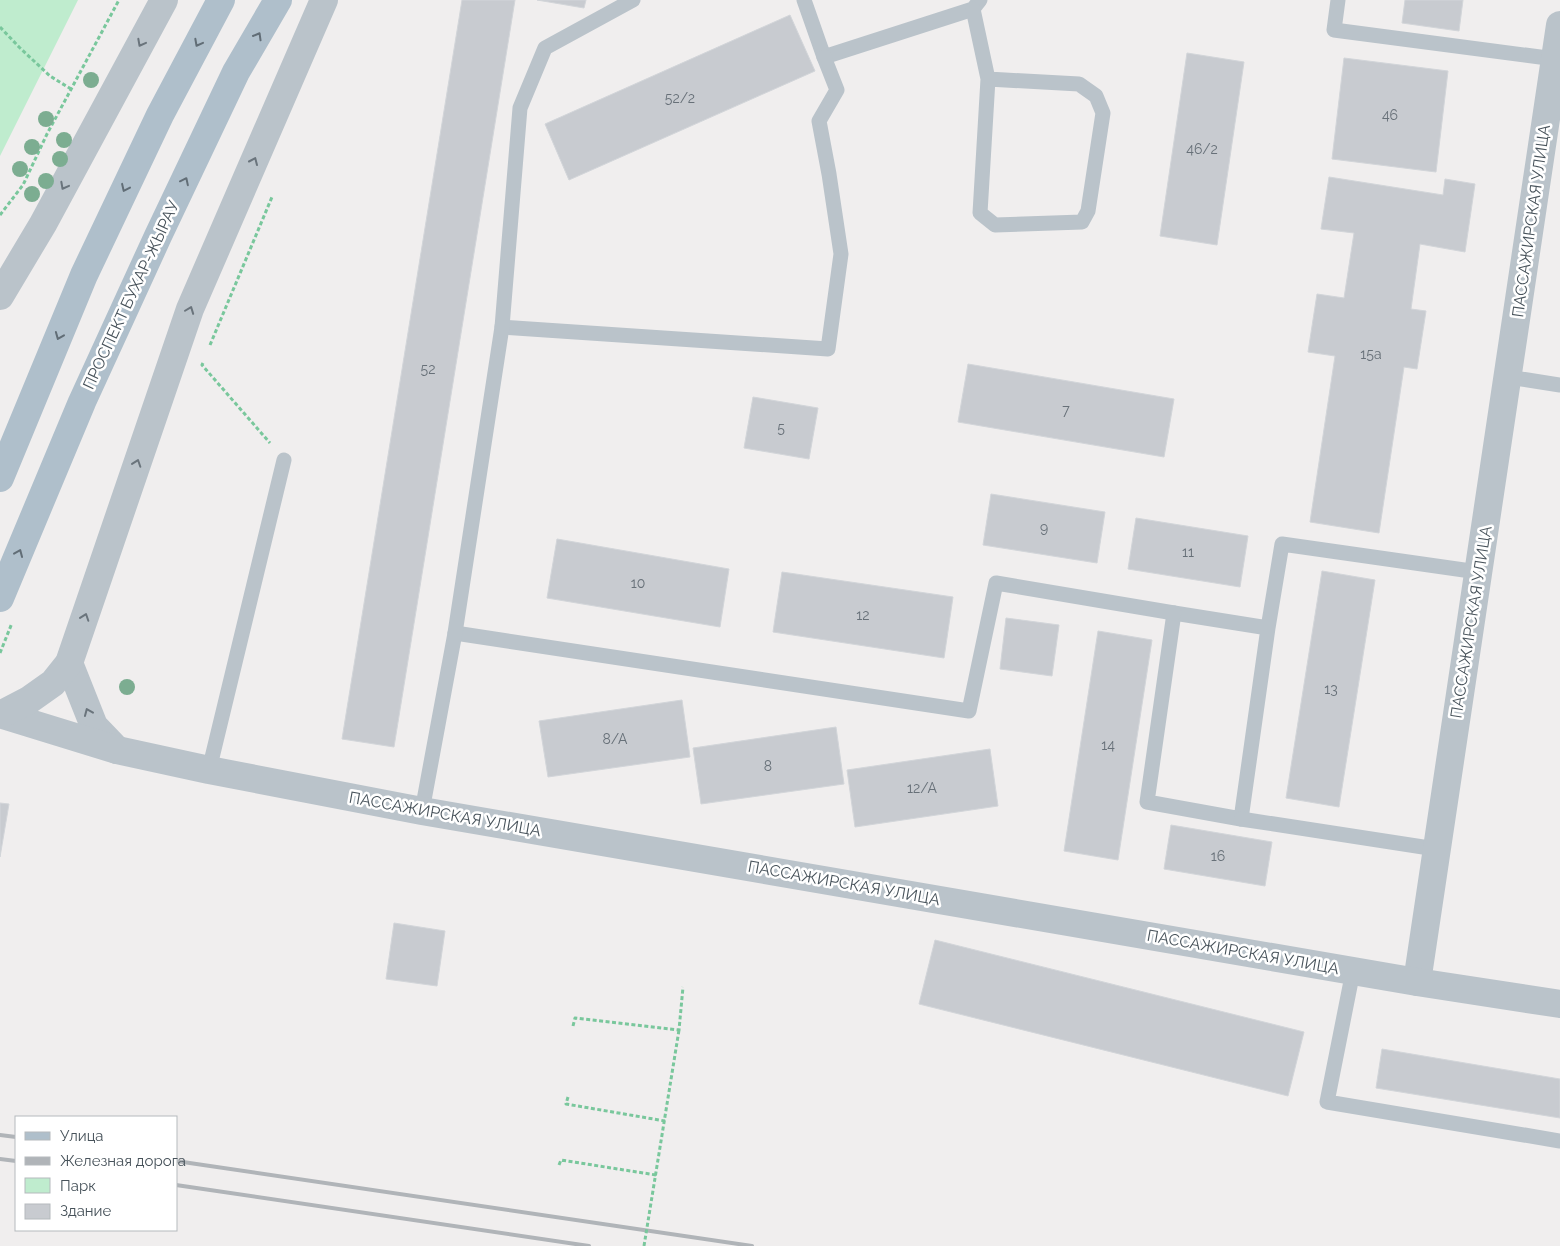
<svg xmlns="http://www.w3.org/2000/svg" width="1560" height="1246" font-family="Raleway,sans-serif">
<rect width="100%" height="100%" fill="#f0eeee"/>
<path fill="#bfecce" d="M0,0H78L0,156Z"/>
<g fill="#c8cbd0" stroke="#d2d5d9">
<path d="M462,0H515L394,747L342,739Z"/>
<path d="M537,0H586L584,8Z"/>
<path d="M1405,0H1463L1459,31L1402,23Z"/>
<path d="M790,15L815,71L569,180L545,124Z"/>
<path d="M1187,53L1244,62L1217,245L1160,236Z"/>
<path d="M1344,58L1448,71L1436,172L1332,159Z"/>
<path d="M1329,177L1443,195L1445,179L1475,184L1465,252L1420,244L1411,309L1426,311L1417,369L1404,367L1379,533L1310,522L1335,356L1308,352L1317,294L1344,298L1354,233L1321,229Z"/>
<path d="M968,364L1174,399L1164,457L958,422Z"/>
<path d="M753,397L818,408L809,459L744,448Z"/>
<path d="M991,494L1105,512L1097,563L983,545Z"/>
<path d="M1136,518L1248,536L1240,587L1128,569Z"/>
<path d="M557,539L729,569L720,627L547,598Z"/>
<path d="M1322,571L1375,580L1339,807L1286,798Z"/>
<path d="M782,572L953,597L944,658L773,632Z"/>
<path d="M1006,618L1059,625L1052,676L1000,669Z"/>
<path d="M1098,631L1152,640L1118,860L1064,851Z"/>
<path d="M682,700L690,757L548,777L539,721Z"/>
<path d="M836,727L844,784L701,804L693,748Z"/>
<path d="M990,749L998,806L855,827L847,770Z"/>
<path d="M0,803L9,804L0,857Z"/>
<path d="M1171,825L1272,842L1265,886L1164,869Z"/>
<path d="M394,923L445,931L437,986L386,979Z"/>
<path d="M935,940L1304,1032L1288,1096L919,1004Z"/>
<path d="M1382,1049L1560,1079V1118L1376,1088Z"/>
</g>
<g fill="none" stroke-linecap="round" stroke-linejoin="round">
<g stroke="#79c79c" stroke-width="3" stroke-dasharray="4 2.5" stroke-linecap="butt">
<path d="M0,27L19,47L50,76L71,89"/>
<path d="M0,215L23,185L47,134L119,0"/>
<path d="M210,345L272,197"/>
<path d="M203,363L202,365L270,443"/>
<path d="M0,653L12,623"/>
<path d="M573,1026L575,1018L679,1030L683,987"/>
<path d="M568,1097L566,1104L665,1121"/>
<path d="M559,1165L561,1160L656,1175"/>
</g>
<g stroke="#bac3ca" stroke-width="15">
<path d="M804,0L824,57L973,9L980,0"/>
<path d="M1338,0L1334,30L1555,59"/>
<path d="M973,9L988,79L980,213L995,225L1082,222L1088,211L1103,113L1096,96L1079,84L988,79"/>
<path d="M502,327L828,349L841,254L829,174L819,121L837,90L824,57"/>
<path d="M1508,377L1560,385"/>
<path d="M1268,628L1174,613L1147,802L1241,819L1268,628L1282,544L1478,572"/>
<path d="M455,633L969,711L996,583L1174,613"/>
<path d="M209,770L284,460"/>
<path d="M422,811L455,633L502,327L520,108L545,48L633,0"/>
<path d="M1241,819L1436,849"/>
<path d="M1353,971L1327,1102L1560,1141"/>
</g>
<path stroke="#bac3ca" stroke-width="28" d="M1417,982L1560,25"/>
<g stroke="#bac3ca" stroke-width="28">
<path d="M0,296L43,224L164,0"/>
<path d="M69,663L94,726L117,750"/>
<path d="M0,714L117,750L209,770L422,811L1417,982L1560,1004"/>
<path d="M2,714L29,700L53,683L69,663L190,309L324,0"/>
</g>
<g stroke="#afbfcb" stroke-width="28">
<path d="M0,478L84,275L160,115L221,0"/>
<path d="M0,598L82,402L158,236L236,72L278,0"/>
</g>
<g stroke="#b0b4b8" stroke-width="4">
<path d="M0,1135L16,1137"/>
<path d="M0,1159L16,1161"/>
<path d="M176,1161L752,1246"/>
<path d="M176,1185L589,1246"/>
</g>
<path stroke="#79c79c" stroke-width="3" stroke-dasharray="4 2.5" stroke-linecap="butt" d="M644,1246L679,1030"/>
</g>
<g fill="#7cad91">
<circle cx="91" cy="80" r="8"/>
<circle cx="46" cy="119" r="8"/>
<circle cx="64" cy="140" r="8"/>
<circle cx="32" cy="147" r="8"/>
<circle cx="60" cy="159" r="8"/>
<circle cx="20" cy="169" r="8"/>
<circle cx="46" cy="181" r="8"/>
<circle cx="32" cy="194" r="8"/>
<circle cx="127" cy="687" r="8"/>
</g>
<defs><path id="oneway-chevron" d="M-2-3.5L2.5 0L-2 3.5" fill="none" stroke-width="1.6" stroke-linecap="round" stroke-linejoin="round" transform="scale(1.25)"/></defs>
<g stroke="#616d76">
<use href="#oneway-chevron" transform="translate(258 36) rotate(-60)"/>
<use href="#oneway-chevron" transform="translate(198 43) rotate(118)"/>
<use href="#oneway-chevron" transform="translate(185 181) rotate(-64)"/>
<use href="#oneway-chevron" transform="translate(125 188) rotate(115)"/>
<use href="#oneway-chevron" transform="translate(59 336) rotate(112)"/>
<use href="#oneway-chevron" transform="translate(19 553) rotate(-67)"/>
</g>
<g stroke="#6a747c">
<use href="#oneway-chevron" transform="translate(141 43) rotate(118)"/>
<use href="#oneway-chevron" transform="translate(254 161) rotate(-66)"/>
<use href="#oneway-chevron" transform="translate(64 186) rotate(118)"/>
<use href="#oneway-chevron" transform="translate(190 310) rotate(-69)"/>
<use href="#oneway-chevron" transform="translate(137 463) rotate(-71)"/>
<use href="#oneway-chevron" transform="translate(85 617) rotate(-71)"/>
<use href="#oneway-chevron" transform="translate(88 712) rotate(-113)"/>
</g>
<g text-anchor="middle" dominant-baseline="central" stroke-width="5" stroke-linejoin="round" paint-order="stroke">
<g font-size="14" fill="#677078">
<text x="680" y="98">52/2</text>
<text x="1390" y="115">46</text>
<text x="1202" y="149">46/2</text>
<text x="1371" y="354">15а</text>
<text x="428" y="369">52</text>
<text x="1066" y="410">7</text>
<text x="781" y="428">5</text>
<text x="1044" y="528">9</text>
<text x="1188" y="552">11</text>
<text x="638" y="583">10</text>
<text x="863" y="615">12</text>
<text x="1331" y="689">13</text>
<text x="615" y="739">8/А</text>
<text x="1108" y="745">14</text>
<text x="768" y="766">8</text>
<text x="922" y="788">12/А</text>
<text x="1218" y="856">16</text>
</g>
<g font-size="16" fill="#47525a" stroke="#fff">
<text transform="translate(1531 221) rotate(-82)">ПАССАЖИРСКАЯ УЛИЦА</text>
<text transform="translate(131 295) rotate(-65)">ПРОСПЕКТ БУХАР-ЖЫРАУ</text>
<text transform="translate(1471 622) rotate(-81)">ПАССАЖИРСКАЯ УЛИЦА</text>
<text transform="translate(445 814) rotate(10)">ПАССАЖИРСКАЯ УЛИЦА</text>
<text transform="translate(844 883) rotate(10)">ПАССАЖИРСКАЯ УЛИЦА</text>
<text transform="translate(1243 952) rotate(10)">ПАССАЖИРСКАЯ УЛИЦА</text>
</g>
</g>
<rect x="15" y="1116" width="162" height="115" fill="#ffffff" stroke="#b5babd"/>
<rect x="25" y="1132" width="25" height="8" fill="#afbfcb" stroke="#b5babd"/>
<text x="60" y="1141" font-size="15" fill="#47525a">Улица</text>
<rect x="25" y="1157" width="25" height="8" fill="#b0b4b8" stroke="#b5babd"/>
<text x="60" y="1166" font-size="15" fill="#47525a">Железная дорога</text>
<rect x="25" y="1178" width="25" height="15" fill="#bfecce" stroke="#b5babd"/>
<text x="60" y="1191" font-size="15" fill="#47525a">Парк</text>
<rect x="25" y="1204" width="25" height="15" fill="#c8cbd0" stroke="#b5babd"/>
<text x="60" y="1216" font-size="15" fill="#47525a">Здание</text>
</svg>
